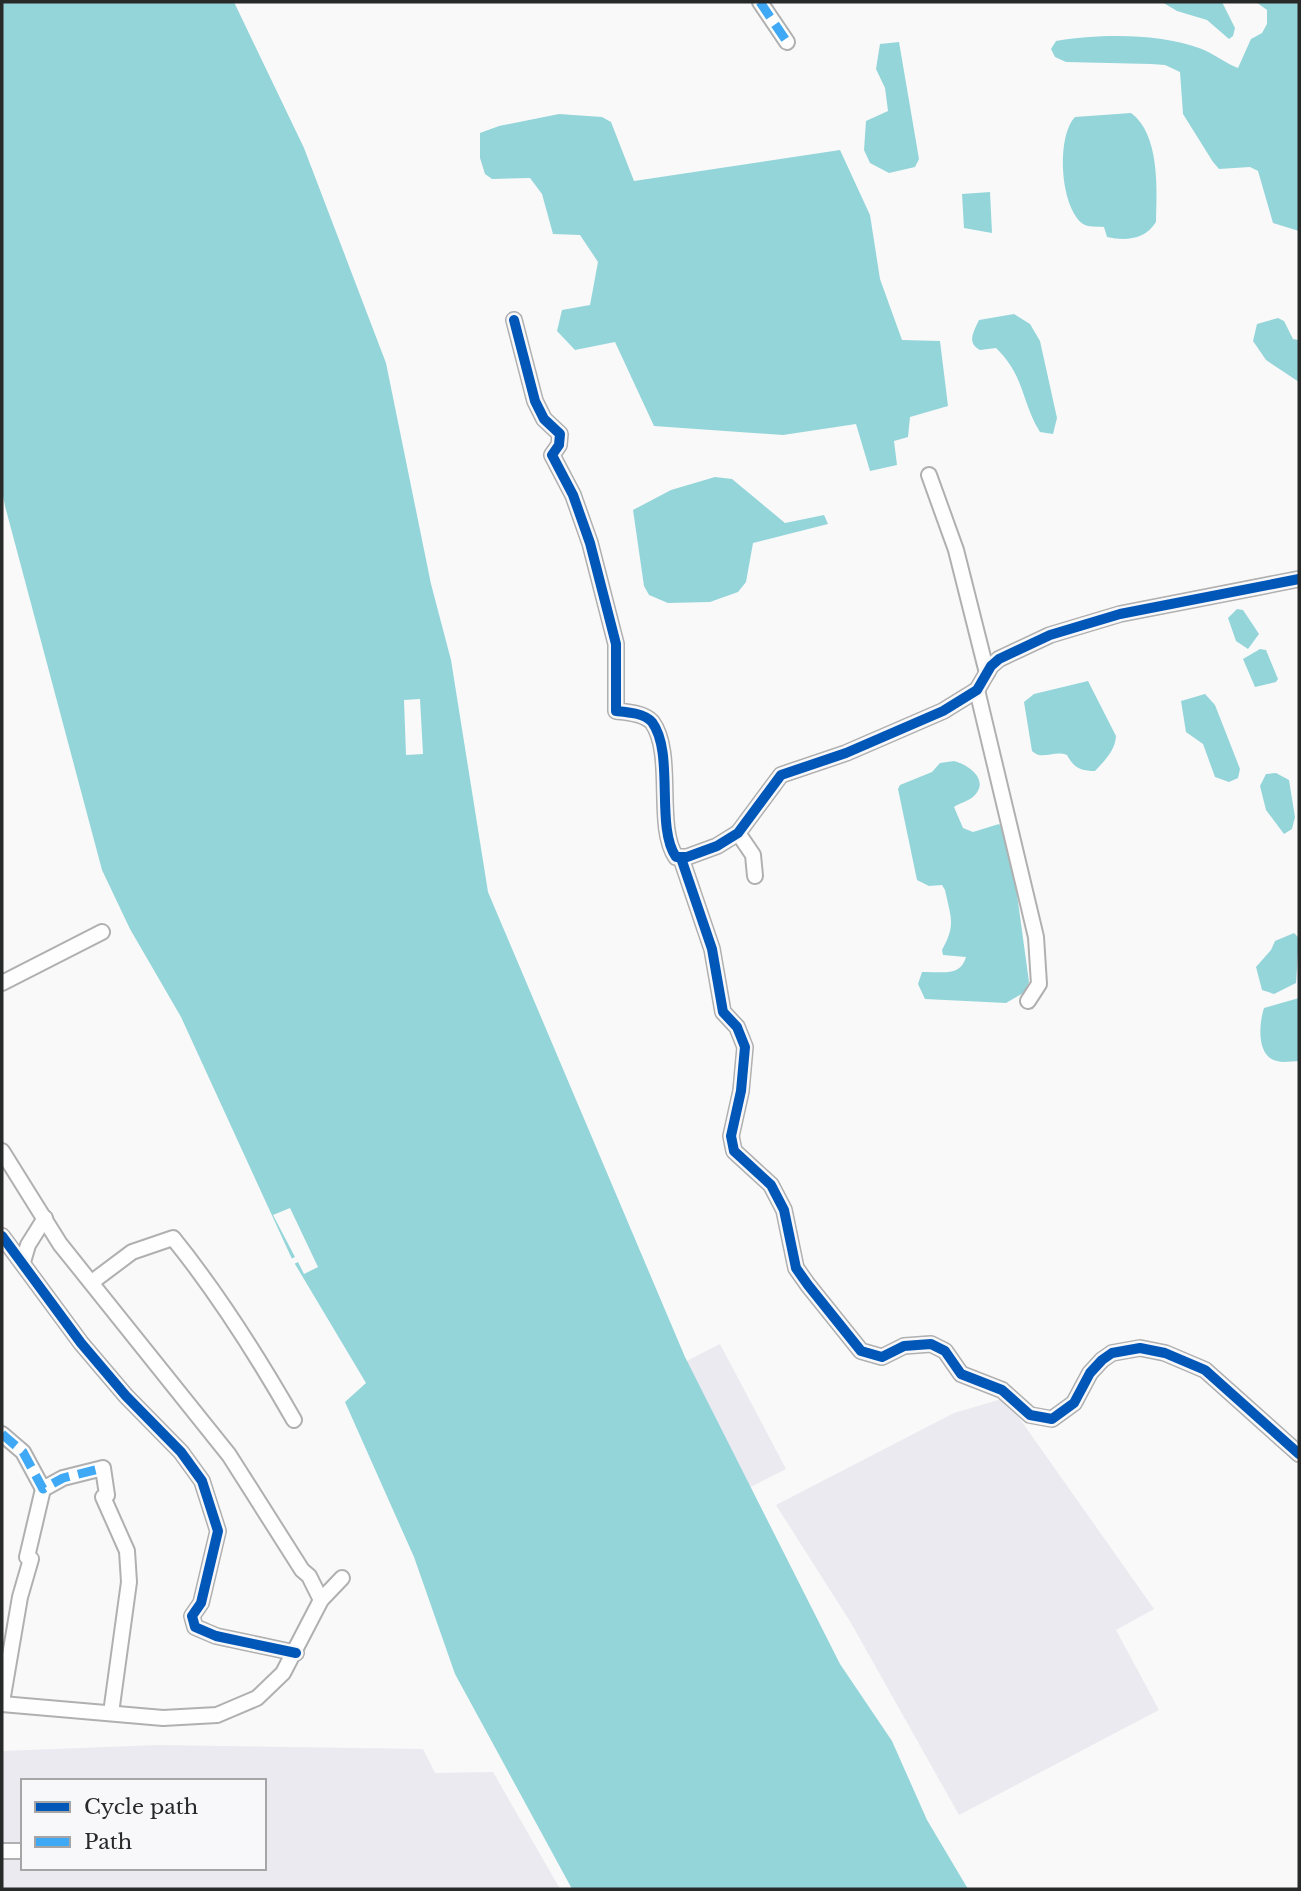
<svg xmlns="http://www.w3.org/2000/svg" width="1301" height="1891" font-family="'Libre Baskerville',serif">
<rect width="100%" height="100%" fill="#f9f9f9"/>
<g fill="#eaeaf0" fill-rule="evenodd">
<path d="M720,1344L786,1469L735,1495L669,1370Z"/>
<path d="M1005,1398L1154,1609L1116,1630L1159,1710L959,1815L851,1623L776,1505L954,1413Z"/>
<path d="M159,1745L423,1749L435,1773L493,1772L560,1889H2V1751ZM23,1781H264V1868H23Z"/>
</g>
<g fill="#94d5da">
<path d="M2,2H234L304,148L386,363L431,584L451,660L488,892L685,1357L840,1664L892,1741L927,1820L968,1889H572L455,1674L414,1557L345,1402L366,1383L292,1259L181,1017L130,929L102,870L5,506L2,490Z"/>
<path d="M1162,2H1222L1235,28L1233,36L1229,39L1207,20L1177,11Z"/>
<path d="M1256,2H1299V231L1273,223L1258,171L1250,167L1219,169L1213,162L1183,114L1180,72L1165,65L1151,64L1066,62L1055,57L1051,49L1056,41C1100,34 1157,33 1199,48C1213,53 1225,63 1238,68L1251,39L1262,33L1267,24V10Z"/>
<path d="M899,42L919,159L915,167L889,173L870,163L864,150L866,121L888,111L885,88L876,69L880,44Z"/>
<path d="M1131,113C1160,134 1157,190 1156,222C1145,240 1125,241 1107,237L1104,227C1097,226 1089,228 1083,224C1060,207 1056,137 1075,117Z"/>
<path d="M559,114L602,117L611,122L634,181L840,150L870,215L880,279L902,340L940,341L948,406L910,417L908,437L894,441L897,465L870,471L856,424L783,435L654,426L615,342L575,350L557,331L562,310L590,305L598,262L580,235L553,234L542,194L530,178L492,179L485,174L480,158V133L499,126Z"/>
<path d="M990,192L992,233L964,228L962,194Z"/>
<path d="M1014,314L1030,324L1040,341L1057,418L1053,434L1040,432C1021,401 1025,376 996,348L980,350C966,343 974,331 979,320Z"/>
<path d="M1278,318L1284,321L1293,339L1299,340V382L1266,360L1253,341L1257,324Z"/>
<path d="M715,477L732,479L785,523L824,515L828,524L753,543L746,582L738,592L710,602L668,603L649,595L644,586L633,510L671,490Z"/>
<path d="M1237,609L1243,610L1259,634L1248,649L1236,641L1228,618Z"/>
<path d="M1260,649L1266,650L1278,679L1276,682L1255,687L1243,659Z"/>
<path d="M1088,681L1116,736C1115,751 1105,760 1095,771C1081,771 1074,768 1067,755C1053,750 1042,761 1032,751L1024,702L1034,694Z"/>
<path d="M1205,694L1215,705L1240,769L1238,778L1229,782L1215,777L1203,744L1186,732L1181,701Z"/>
<path d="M954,761C969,765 990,780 974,796C969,801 960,803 954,807L963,828L973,832L999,824L1009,836L1029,982L1025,992L1006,1003L925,999L918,984L922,972C940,971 960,978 966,957L943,955L942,950C956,925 951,918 945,890L942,885L929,886L917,880L898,789L900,785L932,772L940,763Z"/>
<path d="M1276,773L1289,780L1295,817L1292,829L1284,834L1266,810L1260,786L1266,774Z"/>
<path d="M1294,933L1299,938L1296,983L1274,994L1262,990L1256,967L1271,950L1275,941Z"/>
<path d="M1299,998V1061C1292,1061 1284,1063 1277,1061C1256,1057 1259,1023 1264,1008Z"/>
</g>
<g fill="#f9f9f9">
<path d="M420,699L423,754L406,755L404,700Z"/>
<path d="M290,1208L318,1267L304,1274L298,1262L292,1265L289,1260L295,1257L273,1215Z"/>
</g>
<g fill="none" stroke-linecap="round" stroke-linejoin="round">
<g stroke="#b0b0b0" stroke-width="18">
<g id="minor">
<path d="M760,2L787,42"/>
<path d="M514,320L535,401L544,419L560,434L559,445L552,455L573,495L590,543L616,644V711C627,712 644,713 652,722C675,753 655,827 676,857H687L717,846L738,833L781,775L846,753L943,711L977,690L991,666L999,659L1050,635L1120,614L1299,579"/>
<path d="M929,475L956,550L987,673"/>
<path d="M977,690L1036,937L1039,984L1028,1001"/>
<path d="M738,833L753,855L755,876"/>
<path d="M681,858L712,949L723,1012L737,1027L745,1047L741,1091L731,1136L734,1151L771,1185L784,1210L796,1268L808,1285L861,1351L882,1357L904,1346L931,1344L945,1351L961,1374L1002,1390L1030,1415L1052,1419L1074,1403L1090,1373L1102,1360L1112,1353L1140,1348L1165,1353L1205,1370L1299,1454"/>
<path d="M2,983L102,932"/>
<path d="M2,1151L60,1244L229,1455L302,1570L309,1576L321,1600"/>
<path d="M2,1236L81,1343L126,1396L181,1452L202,1481L218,1531L201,1603L192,1616L195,1627L216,1636L296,1653"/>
<path d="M23,1262L28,1245L45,1218"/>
<path d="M92,1282L132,1252L173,1238C219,1295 258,1357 294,1420"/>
<path d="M2,1434L23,1452L43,1489L63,1478L103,1468L107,1495L103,1497L127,1551L129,1582L111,1713"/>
<path d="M2,1702L20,1597L31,1559L27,1557L43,1489"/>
<path d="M2,1704L163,1718L217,1715L257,1698L283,1673L321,1600L342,1578"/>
<path d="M2,1851H23"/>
</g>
</g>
<use href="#minor" stroke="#fefefe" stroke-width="14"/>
<g stroke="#3fa9f5" stroke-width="9" stroke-dasharray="18 9" stroke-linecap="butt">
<path d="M760,2L787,42"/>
<path d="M2,1434L23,1452L43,1489L63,1478L103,1468"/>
</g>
<g stroke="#f8f8fa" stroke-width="15">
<g id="cycleway">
<path d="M514,320L535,401L544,419L560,434L559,445L552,455L573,495L590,543L616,644V711C627,712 644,713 652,722C675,753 655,827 676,857H687L717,846L738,833L781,775L846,753L943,711L977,690L991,666L999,659L1050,635L1120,614L1299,579"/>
<path d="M681,858L712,949L723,1012L737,1027L745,1047L741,1091L731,1136L734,1151L771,1185L784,1210L796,1268L808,1285L861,1351L882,1357L904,1346L931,1344L945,1351L961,1374L1002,1390L1030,1415L1052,1419L1074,1403L1090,1373L1102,1360L1112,1353L1140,1348L1165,1353L1205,1370L1299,1454"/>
<path d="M2,1236L81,1343L126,1396L181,1452L202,1481L218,1531L201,1603L192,1616L195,1627L216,1636L296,1653"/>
</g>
</g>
<use href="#cycleway" stroke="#0057b8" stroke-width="10"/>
</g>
<rect width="1301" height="1891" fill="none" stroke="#282929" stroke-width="7"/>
<rect x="21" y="1779" width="245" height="91" fill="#f8f8fa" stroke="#a5a5a6" stroke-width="2"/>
<rect x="35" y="1802" width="35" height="10" fill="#0057b8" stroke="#a5a5a6" stroke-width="2"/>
<text x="84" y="1814" font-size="21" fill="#282929">Cycle path</text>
<rect x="35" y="1837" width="35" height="10" fill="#3fa9f5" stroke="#a5a5a6" stroke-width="2"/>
<text x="84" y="1849" font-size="21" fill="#282929">Path</text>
</svg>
